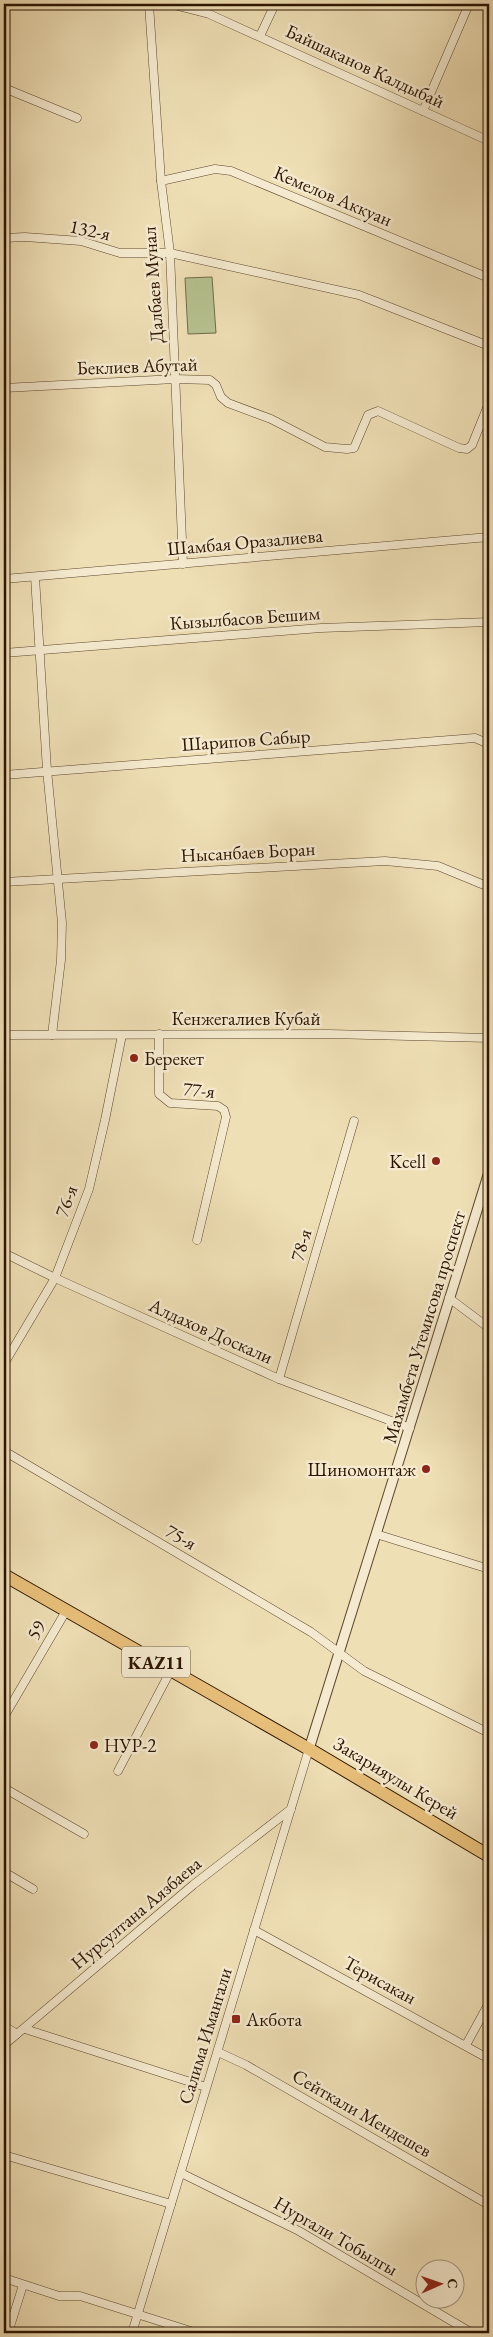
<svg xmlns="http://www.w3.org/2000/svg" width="493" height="2337" font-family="'EB Garamond',serif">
<rect width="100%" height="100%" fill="#efdfb5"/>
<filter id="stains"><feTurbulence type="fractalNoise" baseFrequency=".004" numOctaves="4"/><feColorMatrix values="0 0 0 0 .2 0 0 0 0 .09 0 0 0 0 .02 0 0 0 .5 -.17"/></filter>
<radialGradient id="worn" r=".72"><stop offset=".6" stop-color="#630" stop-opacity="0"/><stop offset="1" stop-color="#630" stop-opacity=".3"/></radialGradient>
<path fill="#b6c290" stroke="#716b48" d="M212,277L216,333L188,334L185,278Z"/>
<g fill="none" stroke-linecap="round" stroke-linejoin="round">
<g stroke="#5d472d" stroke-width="9">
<g id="minor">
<path d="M149,4L161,181L170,253L183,564"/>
<path d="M170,4L209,14L489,141"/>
<path d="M260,36L275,4"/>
<path d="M4,88L77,118"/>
<path d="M423,111L469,4"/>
<path d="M161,181L215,169L231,171L489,278"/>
<path d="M4,238L25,237L81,241L120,253H170L359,295L489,346"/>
<path d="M4,388L175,379L210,380L216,385L221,397L228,403L271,419L325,447L347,449L354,448L368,415L378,411L459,448L467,449L472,445L489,403"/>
<path d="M35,577L47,770L62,923L61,960L52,1035"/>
<path d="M4,579L489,537"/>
<path d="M4,653L321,628L489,622"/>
<path d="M4,775L475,738L489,744"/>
<path d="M4,882L385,861L438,866L489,887"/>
<path d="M159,1034V1094L170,1103L218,1106L224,1110L226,1117L197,1240"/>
<path d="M4,1035L329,1034L489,1038"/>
<path d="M4,1253L55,1278L279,1379L410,1428"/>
<path d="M449,1298L489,1328"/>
<path d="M4,1364L55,1278L89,1189L105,1120L122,1035"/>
<path d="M279,1379L354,1121"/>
<path d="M4,1451L311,1632L364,1671L489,1733"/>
<path d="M376,1534L489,1569"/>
<path d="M4,1717L66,1611"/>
<path d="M118,1771L171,1670"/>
<path d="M4,1788L84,1834"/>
<path d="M4,1872L33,1889"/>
<path d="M254,1930L489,2059"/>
<path d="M4,2026L17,2034"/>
<path d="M25,2029L206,2087"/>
<path d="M4,2045L193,1885L291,1809"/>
<path d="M466,2045L489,2003"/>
<path d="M218,2052L246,2065L489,2205"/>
<path d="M4,2155L171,2204"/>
<path d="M181,2173L299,2231L472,2333"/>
<path d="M4,2278L59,2296H80L197,2333"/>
<path d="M8,2333L23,2285"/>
<path d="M132,2333L309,1749"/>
</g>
</g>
<g stroke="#5d472d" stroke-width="11">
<path id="tertiary" d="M309,1749L489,1172"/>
</g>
<g stroke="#2c1400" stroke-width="14">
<path id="trunk" d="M4,1575L309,1749L489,1856"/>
</g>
<use href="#minor" stroke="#f5eacf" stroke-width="8"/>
<use href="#tertiary" stroke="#f5eacf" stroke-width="9"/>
<use href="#trunk" stroke="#e8c07a" stroke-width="12"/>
</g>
<g fill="#8f2418" stroke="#f5eacf" stroke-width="2">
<circle cx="134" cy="1058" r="5"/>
<circle cx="436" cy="1161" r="5"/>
<circle cx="426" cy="1469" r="5"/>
<circle cx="94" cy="1745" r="5"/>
<rect x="231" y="2014" width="10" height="10" rx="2.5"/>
</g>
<g text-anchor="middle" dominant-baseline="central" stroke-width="5" stroke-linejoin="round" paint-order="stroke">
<rect fill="#f5eacf" stroke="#68543e" stroke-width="1" x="122" y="1646.5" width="68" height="31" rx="4"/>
<g font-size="18" font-weight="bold" fill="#2c1400">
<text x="156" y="1662">KAZ11</text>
</g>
<g font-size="19" fill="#2c1400" stroke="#f5eacf">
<text transform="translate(365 66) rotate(25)">Байшаканов Калдыбай</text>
<text transform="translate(333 196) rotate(23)">Кемелов Аккуан</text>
<text transform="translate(90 230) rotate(12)">132-я</text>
<text transform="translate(153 285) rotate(-94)">Далбаев Мунал</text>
<text transform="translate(137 366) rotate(-2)">Беклиев Абутай</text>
<text transform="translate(245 542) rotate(-5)">Шамбая Оразалиева</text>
<text transform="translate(245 618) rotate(-4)">Кызылбасов Бешим</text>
<text transform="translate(246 740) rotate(-4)">Шарипов Сабыр</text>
<text transform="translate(248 852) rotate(-3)">Нысанбаев Боран</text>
<text x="246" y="1018">Кенжегалиев Кубай</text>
<text transform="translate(199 1090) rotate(6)">77-я</text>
<text transform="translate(66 1201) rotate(-70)">76-я</text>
<text transform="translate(301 1245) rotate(-74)">78-я</text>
<text transform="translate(424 1327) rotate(-73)">Махамбета Утемисова проспект</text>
<text transform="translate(211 1331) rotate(24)">Алдахов Доскали</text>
<text transform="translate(181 1537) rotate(30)">75-я</text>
<text transform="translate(36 1630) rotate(-60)">59</text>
<text transform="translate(396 1778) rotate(31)">Закарияулы Керей</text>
<text transform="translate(136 1913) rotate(-40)">Нурсултана Аязбаева</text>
<text transform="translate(380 1980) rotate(29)">Терисакан</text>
<text transform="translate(205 2036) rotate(-73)">Салима Имангали</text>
<text transform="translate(362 2113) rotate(30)">Сейткали Мендешев</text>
<text transform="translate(336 2236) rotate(30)">Нургали Тобылгы</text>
</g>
<g font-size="19" fill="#2c1400" stroke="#f5eacf" text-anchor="start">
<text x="144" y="1058">Берекет</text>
<text x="426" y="1161" text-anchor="end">Kcell</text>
<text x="416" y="1469" text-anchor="end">Шиномонтаж</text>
<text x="104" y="1745">НУР-2</text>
<text x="246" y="2019">Акбота</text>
</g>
</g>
<rect width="493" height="2337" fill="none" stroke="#efdfb5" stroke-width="20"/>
<rect x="5" y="5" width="483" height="2327" fill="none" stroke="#2c1400" stroke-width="2.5"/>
<rect x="10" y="10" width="473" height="2317" fill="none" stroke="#2c1400"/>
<g transform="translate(440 2284) rotate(88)"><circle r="24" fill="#f5eacf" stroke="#a5947c"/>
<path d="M0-4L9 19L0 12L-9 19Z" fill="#8f2418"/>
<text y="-8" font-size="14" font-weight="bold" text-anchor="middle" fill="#2c1400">С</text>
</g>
<rect width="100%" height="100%" filter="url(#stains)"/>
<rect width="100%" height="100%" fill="url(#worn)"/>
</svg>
